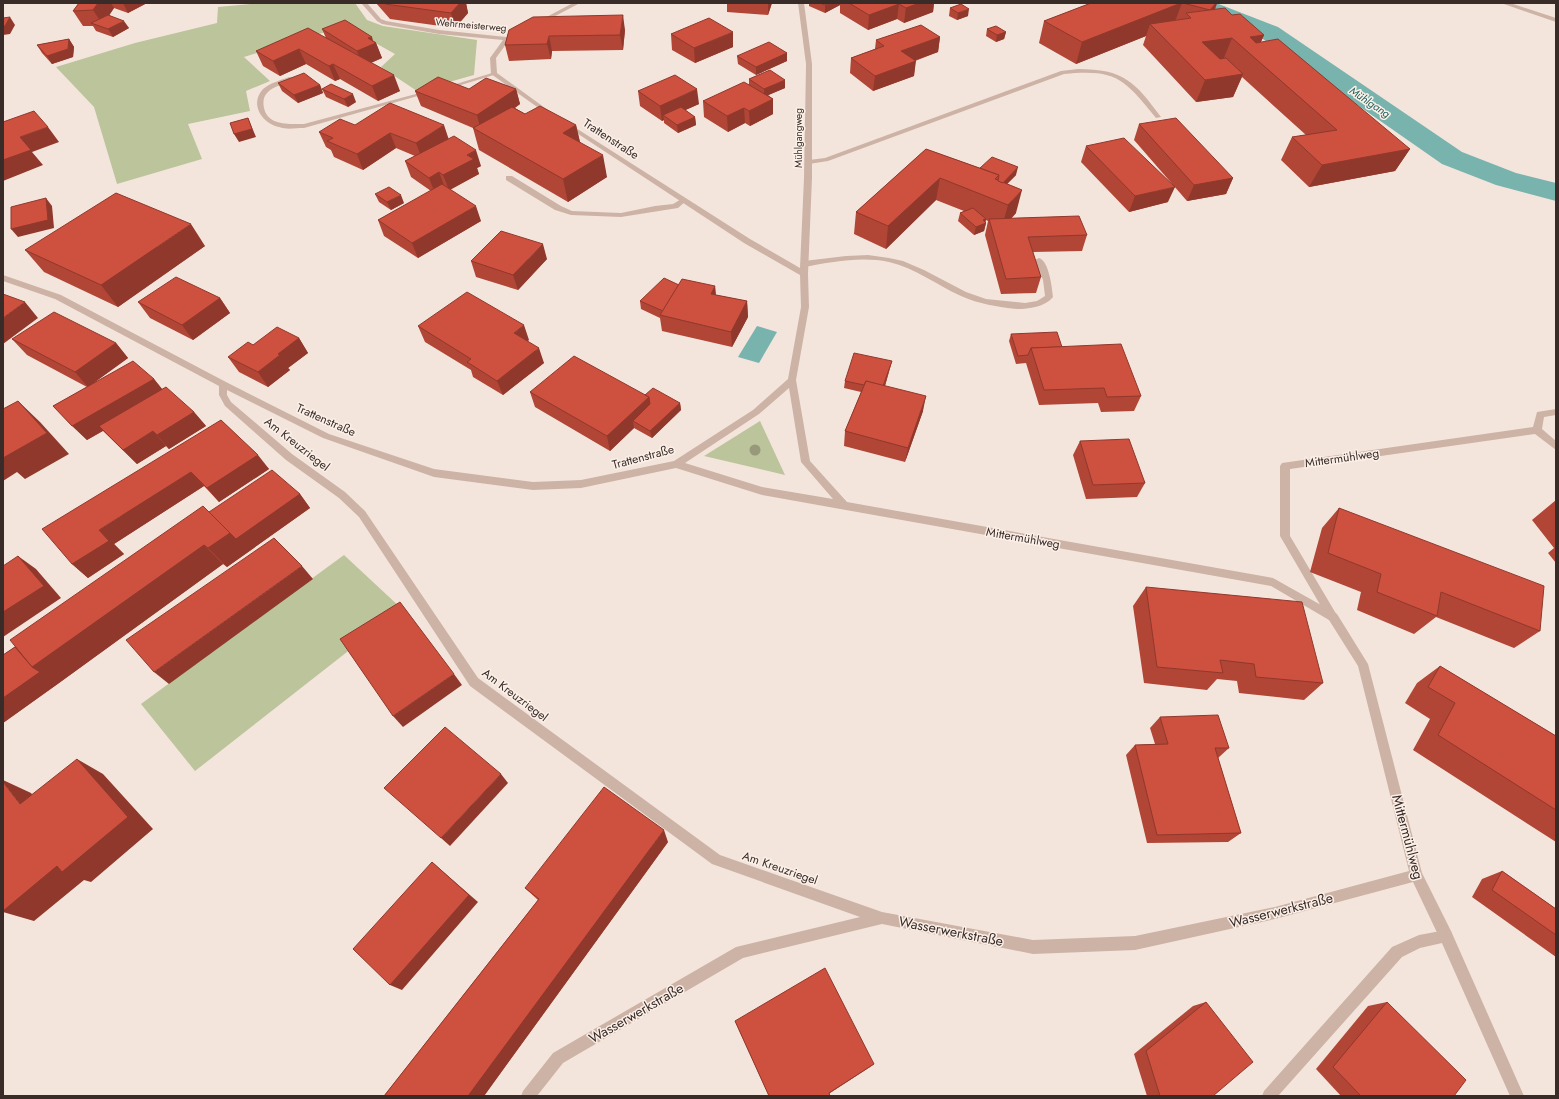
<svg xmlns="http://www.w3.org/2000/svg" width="1559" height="1099" font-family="Jost,sans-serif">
<rect width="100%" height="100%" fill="#f4e5dc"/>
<g fill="#bbc49a">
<path d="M263,3H355L367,20L383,26L477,40L474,75L417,91L381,67L395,54L345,26L244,57L270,81L246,91L250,111L188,124L202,159L117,184L94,107L56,67L135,43L217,23L218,7Z"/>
<path d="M760,421L785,475L704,456Z"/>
<path d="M344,555L402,609L195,771L141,704Z"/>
</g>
<path fill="#78b3ae" d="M757,326L777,332L759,363L738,357Z"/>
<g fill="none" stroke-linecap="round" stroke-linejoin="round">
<path fill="#78b3ae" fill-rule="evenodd" d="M1176,3H1216L1278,27L1462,152L1516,173L1556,183V201L1496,185L1442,164L1260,37L1199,13L1180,8Z"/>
<g fill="#cdb3a6" fill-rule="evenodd">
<path d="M1078,69C1124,69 1135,82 1161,117L1156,118C1124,79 1117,69 1064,74L828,161L809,164L805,162L809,160L825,158L1061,71Z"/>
<path d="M492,73L497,74L448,89L443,88Z"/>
<path d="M289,77L294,78C286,85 274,85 267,93C263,97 263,103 264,108C268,126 289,124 304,124L427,91L432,92L304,128C295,128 287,130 279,127C262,123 249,104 263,89C270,83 281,80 289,77Z"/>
<path d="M506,176H512L561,206L572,211L621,213L655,206L673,204L683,198L687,200L678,208L621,217L571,215L555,210L506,180Z"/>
<path d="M868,255L889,258L903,261L924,270L966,292L986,299L1025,303L1037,301L1045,296L1043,280L1035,260L1039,258C1049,261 1052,287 1053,297C1045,307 1029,309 1017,309C997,307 979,304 961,296C937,285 915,268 889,262C861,256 832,262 804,267L800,264L804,261L846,256Z"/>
<path d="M1556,409V415L1544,417L1542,429L1556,441V450L1535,434L1290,469V536L1338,617L1337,620L1333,622L1329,620L1280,536V466L1282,463L1533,427L1537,412Z"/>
<path d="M1446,930L1451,931L1452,936L1451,941L1420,948L1402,957L1278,1096H1262L1264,1091L1392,947L1419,935Z"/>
</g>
<g fill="#cdb3a6" fill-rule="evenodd">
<path d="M361,3H367L381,19L386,21L439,30L506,37L514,36V38L509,40L496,58L497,73L552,113L547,114L491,74L490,58L503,40L439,34L382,24L377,21Z"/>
<path d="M573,3H580L542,23L537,22Z"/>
<path d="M798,3H804L812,64V178L808,274L809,307L796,380L810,461L847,502L1273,578L1337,614L1368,664L1422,873L1451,931L1524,1096H1510L1441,941L1413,882L1275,919L1135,950L1033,954L882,924L743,958L563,1063L537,1096H521L523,1091L553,1053L736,947L860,917L712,864L470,686L359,517L339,498L286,460L225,406L219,395V386L55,299L3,281V275L61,295L226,382L329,434L434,469L533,482L581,480L674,461L753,410L788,379L801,307L800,275L744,243L563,124L568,123L750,239L800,268L804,178L806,64ZM789,388L801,462L833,499L762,487L685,463L759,414ZM227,390L323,438L434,477L533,490L581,488L676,468L762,495L1271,586L1329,620L1358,666L1409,871L1275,907L1135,936L1033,940L882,912L720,855L478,678L365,511L345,492L292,454L231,402L227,395Z"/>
<path d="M1501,3H1510L1556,18V22Z"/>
</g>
</g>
<circle fill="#98987a" cx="755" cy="450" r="5.5"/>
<g fill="#b14536">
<path d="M79,3H147L128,13L114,8L109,15L129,28L113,37L96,31L93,26H83L73,11Z"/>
<path d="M376,3H466L468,13L455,28L390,19Z"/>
<path d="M727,3H772L768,15L727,12Z"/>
<path d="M809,3H934L933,12L904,23L897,19L868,30L840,13V5L825,13L809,6Z"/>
<path d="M1091,3H1217L1215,10L1232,15L1264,35L1261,42L1410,149L1395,171L1309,187L1281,160L1292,137L1306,135L1242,77L1233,97L1196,102L1143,45L1146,36L1076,64L1039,43L1044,21Z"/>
<path d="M950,8L968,16L957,20L949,16Z"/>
<path d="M322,29L374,41L376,43L382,58L371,63L400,91L378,101L340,79L335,81L306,64L280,76L263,66L256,51L326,38Z"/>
<path d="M987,29L1006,32L1004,39L996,42L986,36Z"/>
<path d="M509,30H625L623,50L552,51L551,59L509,61L505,45Z"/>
<path d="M671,34L733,47L695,63L672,50Z"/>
<path d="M940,37L938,52L915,61L914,76L873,91L850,73L851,58L875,49L876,40Z"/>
<path d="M69,39L74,47L73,57L52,64L42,53L37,45Z"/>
<path d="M787,53V61L756,75L738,64L737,56Z"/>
<path d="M749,79L785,88L768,95L773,99V114L750,126L745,123L728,132L704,117L703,101L749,84Z"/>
<path d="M278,83L320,85L323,93L298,103L282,91Z"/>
<path d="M322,89L356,102L348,107L326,97Z"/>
<path d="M469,89H516L520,104L515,108L525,114L576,125L580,142L607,177L568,202L479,150L473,128L421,106L415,91Z"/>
<path d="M638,91L699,104L685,110L695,117L696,125L678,133L664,123V120L662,121L640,106Z"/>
<path d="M1139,124L1233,178L1226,194L1187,201L1134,140Z"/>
<path d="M355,125L449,139L481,166L477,168L479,174L450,190L481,221L418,258L384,236L378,220L431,191L411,177L405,161L415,156L396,148L363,170L334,157L331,150L326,147L319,132Z"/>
<path d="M1086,146L1168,202L1129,212L1081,162Z"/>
<path d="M926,149L980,168L1016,175L1007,184L1016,213L1011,219L1087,235L1082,251L1033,252L1041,277L1036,293L1001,294L985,235L988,221L986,220L985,223H986L984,231L974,235L958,221L960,213L964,211L936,200L886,249L854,234L856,212Z"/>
<path d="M375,194L404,203L391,210L379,202Z"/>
<path d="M205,246L118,307L44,272L25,250Z"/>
<path d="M547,259L518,290L476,277L471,261Z"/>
<path d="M679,285L715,286L716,295L747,301L748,317L732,347L662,331L660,318L641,309L640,301Z"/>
<path d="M220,298L230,313L193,340L150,318L138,302Z"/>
<path d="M418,326L529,340L527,341L544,363L503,395L473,377L471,370L425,342Z"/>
<path d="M1011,334L1062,347L1141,396L1134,411L1101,412L1098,403L1039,405L1026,363L1016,364L1009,341Z"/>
<path d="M299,338L308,353L288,368L290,370L268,387L239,372L228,357L253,345Z"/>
<path d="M12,339L116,343L128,358L95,382L154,379L162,389L194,412L206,426L169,449L166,446L137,464L103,431L87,440L53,406L87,387L27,355Z"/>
<path d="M892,361L890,368L885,386L923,411L905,462L844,446L845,431L861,392L844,388L845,381Z"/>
<path d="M530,392L645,395L680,403L681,410L652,438L634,428L610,451L535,407Z"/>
<path d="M221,420L269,469L219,502L204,486L114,544L124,554L88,578L72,564Z"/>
<path d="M1080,441L1145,483L1137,497L1086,499L1073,455Z"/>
<path d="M300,494L310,508L227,567L223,564L59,683L3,723V655L209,512Z"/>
<path d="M1556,500V563L1548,553L1554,548L1532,520Z"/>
<path d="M1339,508L1540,631L1514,648L1436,617L1414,634L1357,610L1361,592L1310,572L1322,528Z"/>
<path d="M1146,587L1323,683L1304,700L1239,693L1237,681L1217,679L1207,690L1144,683L1133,606Z"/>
<path d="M1440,666L1556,736V842L1413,750L1430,719L1405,703L1417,683Z"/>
<path d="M1160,717L1229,748L1218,758L1241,833L1228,842L1147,843L1126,755L1135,745L1155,744L1150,728Z"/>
<path d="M668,842L484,1096H384L538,900L525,888Z"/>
<path d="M1502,871L1556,909V957L1472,897L1482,879Z"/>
<path d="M1206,1002L1213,1096H1147L1134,1054L1193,1006Z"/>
<path d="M1387,1002L1454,1096H1341L1316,1069L1368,1006Z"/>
<path d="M735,1021L874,1064L829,1093L830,1096H769Z"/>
</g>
<g fill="#90382c">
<path d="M98,3H111L114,8L103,25L93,10Z"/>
<path d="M123,3H147L128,13Z"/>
<path d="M460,3H466L468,13L455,28L451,13Z"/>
<path d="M768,3H772L768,15Z"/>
<path d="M830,3H840V5L825,13V5Z"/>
<path d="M919,3H934L933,12L904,23L906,8Z"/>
<path d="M1181,3H1182L1174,24H1150L1146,36L1076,64L1082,42Z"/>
<path d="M1216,3H1217L1210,21V10Z"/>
<path d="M899,4L897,19L868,30L869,15Z"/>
<path d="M969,9L968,16L957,20L958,13Z"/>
<path d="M623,15L625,30L623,50L620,35Z"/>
<path d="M10,17L15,25L10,34L3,35V27Z"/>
<path d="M124,21L129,28L113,37L108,29Z"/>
<path d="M733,32V47L695,63L694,48Z"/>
<path d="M1006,32L1004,39L996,42L997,35Z"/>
<path d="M1264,35L1254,57L1250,37Z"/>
<path d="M549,36L552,51L551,59L547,44Z"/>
<path d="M372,37L374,44L376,43L382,58L363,66L357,51L368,38Z"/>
<path d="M940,37L938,52L899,66L901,51Z"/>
<path d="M1232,38L1223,60L1194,64L1202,42Z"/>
<path d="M69,39L74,47L73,57L52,64L47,56Z"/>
<path d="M299,49L306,64L280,76L273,61Z"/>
<path d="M787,53V61L756,75V67Z"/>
<path d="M916,61L914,76L873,91L875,76Z"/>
<path d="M333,64L340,79L335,81L329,66Z"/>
<path d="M1243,74L1233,97L1196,102L1205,80Z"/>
<path d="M394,75L400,91L378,101L372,86Z"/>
<path d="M785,80V88L764,97V89Z"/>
<path d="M320,85L323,93L298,103L294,95Z"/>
<path d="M516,89L520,104L481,131L477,115Z"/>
<path d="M697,89L699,104L668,118L663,115L664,120L662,121L660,106Z"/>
<path d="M353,94L356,102L348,107L344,99Z"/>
<path d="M773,99V114L750,126L749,111Z"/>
<path d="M744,108L745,123L728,132L727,116Z"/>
<path d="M695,117L696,125L678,133L677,125Z"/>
<path d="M248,118L256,137L239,142L234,134Z"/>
<path d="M444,125L449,140L422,159L416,143Z"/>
<path d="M576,125L581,147L563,133Z"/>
<path d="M48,127L59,142L32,152L43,165L3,181V160L20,137Z"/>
<path d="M390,133L396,148L363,170L357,154Z"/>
<path d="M1410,149L1395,171L1309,187L1322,165Z"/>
<path d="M476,150L481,166L477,168L479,174L449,190L443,175L467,155Z"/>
<path d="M603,155L607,177L568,202L563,179Z"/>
<path d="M1018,167L1016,175L999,192L1001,185Z"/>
<path d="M439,172L445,188L435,193L429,178Z"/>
<path d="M940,178L936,200L886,249L888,226Z"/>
<path d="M1233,178L1226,194L1187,201L1194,185Z"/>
<path d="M1175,187L1168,202L1129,212L1135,196Z"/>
<path d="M1022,190L1016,213L1002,227L1008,205Z"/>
<path d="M401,195L404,203L391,210L387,202Z"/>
<path d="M46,198L52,206L54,228L18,237L11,229Z"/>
<path d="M476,206L481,221L418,258L412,243Z"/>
<path d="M986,219L985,224L986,223L984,231L974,235L976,227L983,220Z"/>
<path d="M191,224L205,246L118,307L101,285Z"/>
<path d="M543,244L547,259L518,290L513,275Z"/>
<path d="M715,286L716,301L711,294Z"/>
<path d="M220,298L230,313L193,340L182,325Z"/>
<path d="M747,301L748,317L732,347L731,332Z"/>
<path d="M25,302L38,318L3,344V318Z"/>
<path d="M524,325L529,340L519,348L514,333Z"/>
<path d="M299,338L308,353L288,368L290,370L268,387L258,372L278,354Z"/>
<path d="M116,343L128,358L88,387L75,372Z"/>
<path d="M539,348L544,363L503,395L497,381Z"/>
<path d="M892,361L882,396L883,389Z"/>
<path d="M154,379L166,394L87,440L72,426Z"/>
<path d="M926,396L923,411L905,462L908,448Z"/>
<path d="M649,397L652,412L633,421L634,428L610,451L607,436Z"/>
<path d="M18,401L40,422L69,454L25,479L17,472L3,481V458Z"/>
<path d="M680,403L681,410L652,438L650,431Z"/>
<path d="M194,412L206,426L169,449L157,435Z"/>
<path d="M153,431L166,446L137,464L123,450Z"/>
<path d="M258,455L269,469L219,502L207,488Z"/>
<path d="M191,472L204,486L114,544L124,554L88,578L72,564L99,530Z"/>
<path d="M300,494L310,508L227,567L208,548L230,533Z"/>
<path d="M204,545L223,564L59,683L3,723V698L32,667Z"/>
<path d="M18,556L36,569L61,598L3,637V612Z"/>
<path d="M302,566L313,579L169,684L154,672Z"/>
<path d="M454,674L462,685L403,727L393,716Z"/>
<path d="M77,759L103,774L153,829L91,882L84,880L34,921L3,912V911Z"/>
<path d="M501,774L508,783L450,846L441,838Z"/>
<path d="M3,780L31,793L50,816L20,804L3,782Z"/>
<path d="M664,830L668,842L484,1096H468Z"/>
<path d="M432,862L441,870L478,902L402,990L390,985Z"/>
<path d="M874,1064L870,1067L827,1095L829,1093Z"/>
</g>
<g fill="#ce503f" stroke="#90382c">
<path d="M79,3H98L93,10L73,11Z"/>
<path d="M384,3H460L451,13L385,4Z"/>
<path d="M820,3H830L825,5Z"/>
<path d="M849,3H919L906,8L899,4L869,15Z"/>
<path d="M1091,3H1181L1082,42L1044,21Z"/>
<path d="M1183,3H1216L1210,10Z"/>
<path d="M961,4L969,9L958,13L950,8Z"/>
<path d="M1225,8L1232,15L1240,14L1264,35L1250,37L1256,43L1278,39L1410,149L1322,165L1292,137L1337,130L1232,38L1202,42L1220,59L1226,58L1243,74L1205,80L1150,24L1191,18L1186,13Z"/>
<path d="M108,15L124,21L108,29L91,23Z"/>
<path d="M623,15L620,35L549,36L547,44L505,45L509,30L533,17Z"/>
<path d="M10,17L5,26L3,27V18Z"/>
<path d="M709,18L733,32L694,48L671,34Z"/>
<path d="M345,20L372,37L368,38L376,43L357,51L322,29Z"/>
<path d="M921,25L940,37L901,51L916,61L875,76L851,58L884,46L876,40Z"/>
<path d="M996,26L1006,32L997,35L987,29Z"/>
<path d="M308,28L394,75L372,86L333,64L329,66L299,49L273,61L256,51Z"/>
<path d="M69,39L68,49L47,56L37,45Z"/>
<path d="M769,42L787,53L756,67L737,56Z"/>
<path d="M770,70L785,80L764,89L749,79Z"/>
<path d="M304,73L320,85L294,95L278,83Z"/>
<path d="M675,75L697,89L660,106L638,91Z"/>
<path d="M438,77L469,89L486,78L516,89L477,115L415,91Z"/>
<path d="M744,82L773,99L749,111L744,108L727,116L703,101Z"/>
<path d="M331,84L353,94L344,99L322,89Z"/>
<path d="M390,103L444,125L416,143L390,133L357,154L327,141L333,138L319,132L340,119L355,125Z"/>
<path d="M540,106L576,125L563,133L603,155L563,179L473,128L512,107L525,114Z"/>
<path d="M681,107L695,117L677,125L663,115Z"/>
<path d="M34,111L48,127L20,137L31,150L3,160V122Z"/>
<path d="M248,118L252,129L234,134L230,123Z"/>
<path d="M1176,118L1233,178L1194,185L1139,124Z"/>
<path d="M454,136L476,150L467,155L474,159L443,175L439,172L429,178L405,161Z"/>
<path d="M1124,138L1175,187L1135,196L1086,146Z"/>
<path d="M926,149L999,175L995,179L1022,190L1008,205L940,178L888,226L856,212Z"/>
<path d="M992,157L1018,167L1003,183L998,181L999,175L980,168Z"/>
<path d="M442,184L476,206L412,243L378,220Z"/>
<path d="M389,187L401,195L387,202L375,194Z"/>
<path d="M116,193L191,224L101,285L25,250Z"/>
<path d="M46,198L48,220L11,229V207Z"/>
<path d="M973,208L986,219L983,220L986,223L976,227L960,213Z"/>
<path d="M1079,216L1087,235L1028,237L1041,277L1006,279L989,219Z"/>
<path d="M501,231L543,244L513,275L471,261Z"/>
<path d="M176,277L220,298L182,325L138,302Z"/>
<path d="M664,278L679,285L663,311L640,301Z"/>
<path d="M682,279L715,286L711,294L747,301L731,332L660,315Z"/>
<path d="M467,292L524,325L514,333L539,348L497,381L467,362L471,359L418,326Z"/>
<path d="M3,294L25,302L3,318Z"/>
<path d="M54,312L116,343L75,372L12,339Z"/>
<path d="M277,327L299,338L278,354L280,355L258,372L228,357L248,342L253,345Z"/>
<path d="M1057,332L1062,347L1031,348L1028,355L1018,356L1011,334Z"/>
<path d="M1121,344L1141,396L1107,397L1104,388L1044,390L1031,348Z"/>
<path d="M854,353L892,361L883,386L866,381L864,385L845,381Z"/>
<path d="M574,356L649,397L607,436L530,392Z"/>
<path d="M133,361L154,379L72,426L53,406Z"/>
<path d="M866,381L926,396L908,448L845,431Z"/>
<path d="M166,387L194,412L157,435L153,431L123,450L99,426Z"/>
<path d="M653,388L680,403L650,431L633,421L650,404L649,397L645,395Z"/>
<path d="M18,401L47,433L3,458V409Z"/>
<path d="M221,420L258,455L207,488L191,472L99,530L109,541L72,564L42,529Z"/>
<path d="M1129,439L1145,483L1093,485L1080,441Z"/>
<path d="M272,470L300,494L236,539L209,512Z"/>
<path d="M203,506L230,533L208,548L204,545L32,667L10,640Z"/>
<path d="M1339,508L1544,586L1540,631L1441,592L1437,616L1377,592L1381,574L1328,553Z"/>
<path d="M274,538L302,566L154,672L126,640Z"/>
<path d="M18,556L44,586L3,612V566Z"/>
<path d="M1146,587L1302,602L1323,683L1256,677L1254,664L1220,660L1223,673L1157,667Z"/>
<path d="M400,602L454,674L393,716L340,639Z"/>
<path d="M15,647L32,667L40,672L3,698V655Z"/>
<path d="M1440,666L1556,736V810L1438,735L1455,703L1428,687Z"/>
<path d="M1218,715L1229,748H1215L1241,833L1157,835L1135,745L1168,744L1160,717Z"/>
<path d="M445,727L501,774L441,838L384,788Z"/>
<path d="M77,759L128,817L62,872L57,866L3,911V782L20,804Z"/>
<path d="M604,787L664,830L468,1096H384L539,899L525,888Z"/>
<path d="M432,862L469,895L390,985L353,949Z"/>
<path d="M1502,871L1556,909V935L1492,890Z"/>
<path d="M825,968L874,1064L829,1093L830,1096H769L735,1021Z"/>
<path d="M1206,1002L1253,1062L1213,1096H1160L1146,1051Z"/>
<path d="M1387,1002L1466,1080L1454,1096H1361L1333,1067Z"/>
</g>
<g text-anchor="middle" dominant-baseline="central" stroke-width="3" stroke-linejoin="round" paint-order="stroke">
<g font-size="10" fill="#392b28" stroke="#fbf0e8">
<text transform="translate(471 25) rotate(5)">Wehrmeisterweg</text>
<text transform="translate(798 138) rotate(-90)">Mühlgangweg</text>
</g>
<g font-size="11" font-style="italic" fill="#1a5d59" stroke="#fbf0e8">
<text transform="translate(1370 102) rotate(34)">Mühlgang</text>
</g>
<g font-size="12" fill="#392b28" stroke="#fbf0e8">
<text transform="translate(611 139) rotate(33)">Trattenstraße</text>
<text transform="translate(326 420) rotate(24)">Trattenstraße</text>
<text transform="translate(297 444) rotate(38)">Am Kreuzriegel</text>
<text transform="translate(643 457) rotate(-15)">Trattenstraße</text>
<text transform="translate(1342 458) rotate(-8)">Mittermühlweg</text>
<text transform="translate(1023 538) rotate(10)">Mittermühlweg</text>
<text transform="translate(515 695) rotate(37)">Am Kreuzriegel</text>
<text transform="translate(780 868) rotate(19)">Am Kreuzriegel</text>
</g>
<g font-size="14" fill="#392b28" stroke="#fbf0e8">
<text transform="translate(1408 837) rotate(75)">Mittermühlweg</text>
<text transform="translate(1281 910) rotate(-14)">Wasserwerkstraße</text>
<text transform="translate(951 931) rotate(11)">Wasserwerkstraße</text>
<text transform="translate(636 1013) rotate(-30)">Wasserwerkstraße</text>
</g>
</g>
<rect width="1559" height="1099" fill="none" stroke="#392b28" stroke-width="8"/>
</svg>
